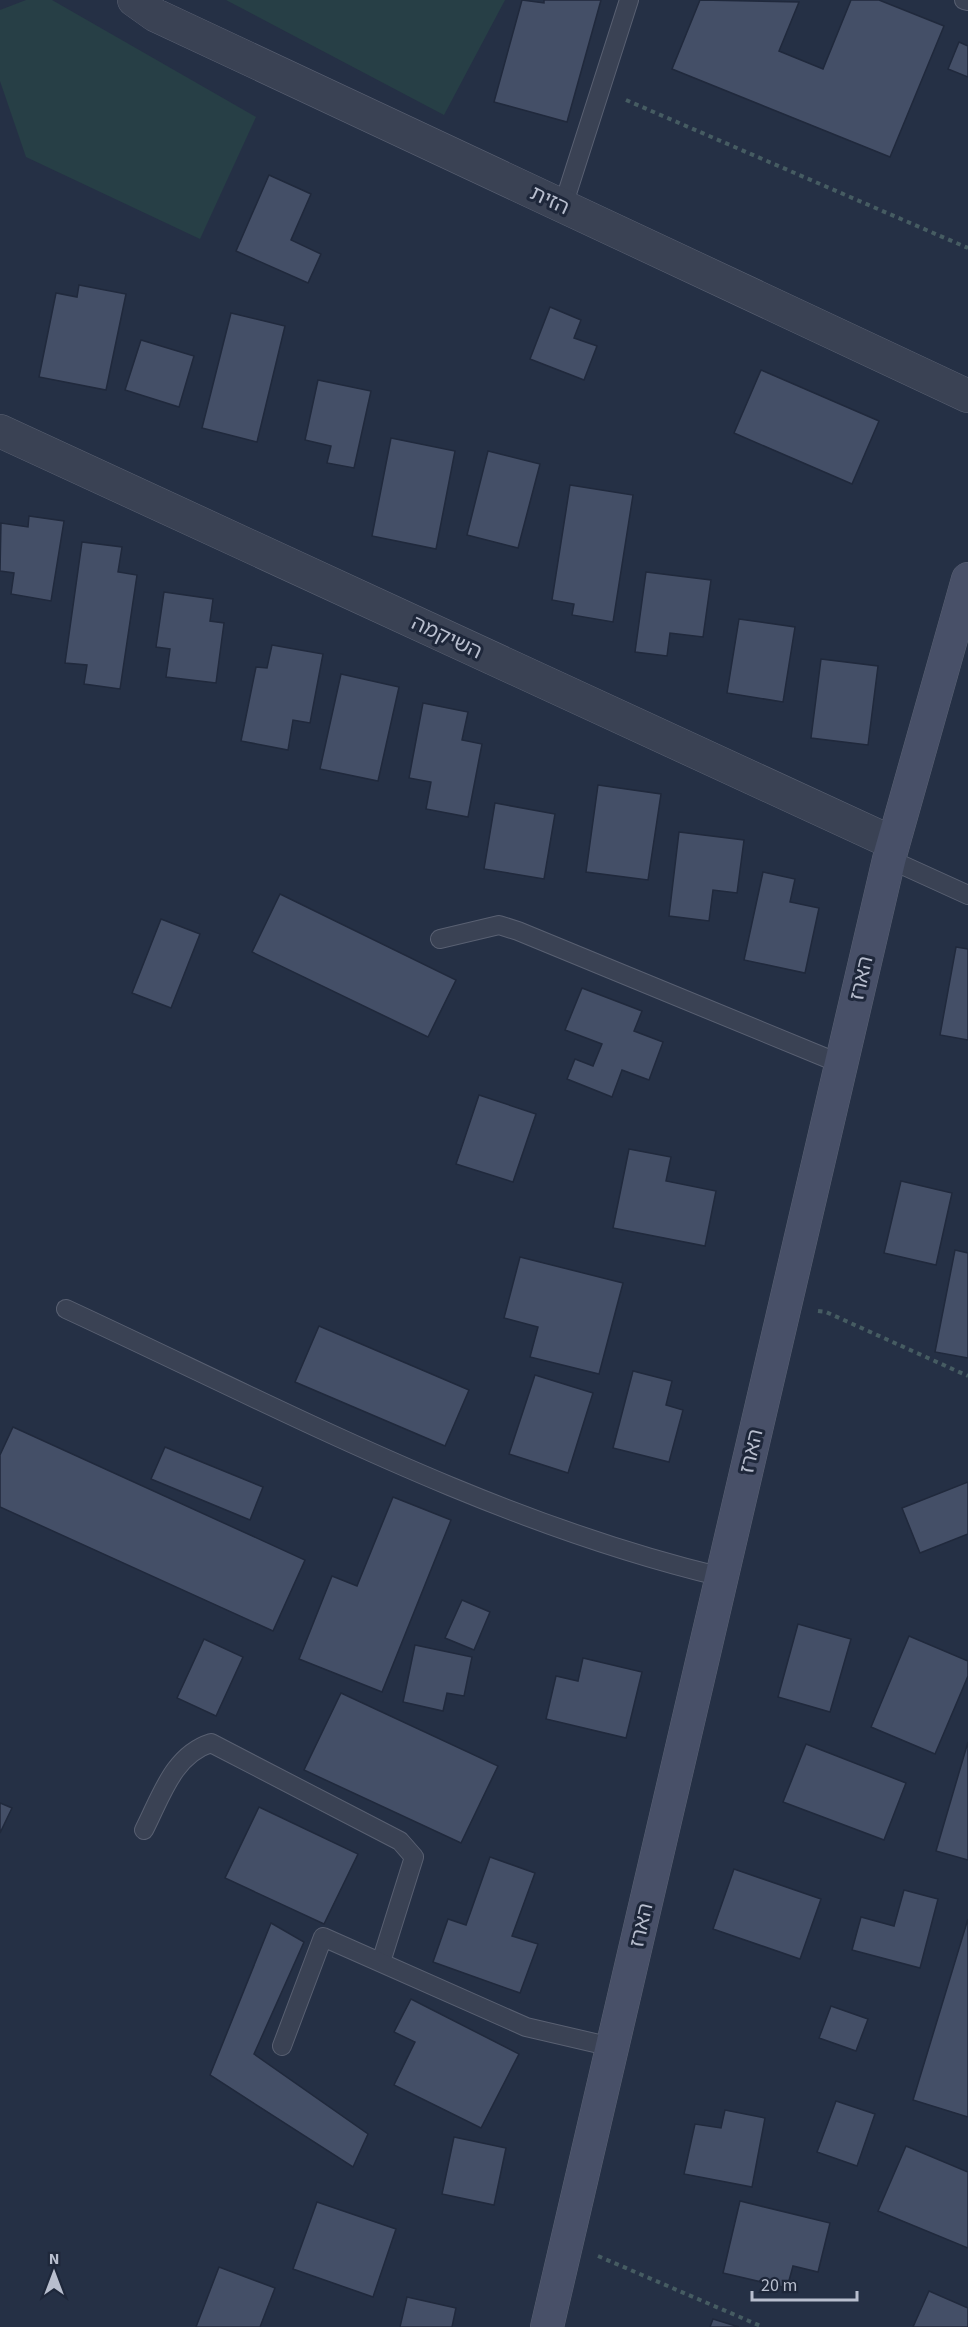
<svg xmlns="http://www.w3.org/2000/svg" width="968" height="2327" font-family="'Source Sans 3','Noto Sans Hebrew',sans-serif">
<rect width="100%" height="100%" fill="#253045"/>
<g fill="#273f46">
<path d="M26,0H52L256,117L200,239L26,157L0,81V10Z"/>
<path d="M226,0H505L444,115Z"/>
</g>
<g fill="#444f67" stroke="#20293c" stroke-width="1.5">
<path d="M522,0L544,3V0H601L567,122L494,102Z"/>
<path d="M700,0L799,2L779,51L823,69L851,0H879L944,26L890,157L672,69Z"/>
<path d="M959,42L968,46V77L948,69Z"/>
<path d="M269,175L311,194L291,240L321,254L308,283L236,251Z"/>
<path d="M79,285L126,294L106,390L39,377L56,293L77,297Z"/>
<path d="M550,307L581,320L574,338L597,346L584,380L530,359Z"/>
<path d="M231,313L285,326L257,442L202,428Z"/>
<path d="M141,340L194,356L179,407L125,390Z"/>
<path d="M761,370L879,421L852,484L734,433Z"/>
<path d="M318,380L371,391L354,468L327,463L331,446L305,440Z"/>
<path d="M391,438L455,451L436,549L372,536Z"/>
<path d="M488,451L540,464L518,548L467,535Z"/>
<path d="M570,485L633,495L613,622L572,615L574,604L552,600Z"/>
<path d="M29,516L64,521L51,601L11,594L14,573L0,571L1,523L28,527Z"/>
<path d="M82,542L122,547L118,572L137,575L120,689L84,684L87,665L65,663Z"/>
<path d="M646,572L711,580L703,637L670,633L667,656L635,652Z"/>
<path d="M164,592L213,599L210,621L224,623L216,683L166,677L170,649L156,647Z"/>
<path d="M739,619L795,627L783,702L727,693Z"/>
<path d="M272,645L323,654L310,723L293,720L288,750L241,741L256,667L267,668Z"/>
<path d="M821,659L878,666L868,745L811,738Z"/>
<path d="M341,674L399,687L378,781L320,769Z"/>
<path d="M423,703L468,712L462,740L482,744L468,817L426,809L431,782L409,778Z"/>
<path d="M598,785L661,794L648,880L586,872Z"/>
<path d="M495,803L555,814L544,879L484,869Z"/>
<path d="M679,832L744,840L737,893L713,890L709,921L669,916Z"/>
<path d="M763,872L795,879L790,902L819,908L805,973L744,960Z"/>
<path d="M280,894L456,980L428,1037L252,952Z"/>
<path d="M161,919L200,934L171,1008L132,993Z"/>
<path d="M956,947L968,949V1040L940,1035Z"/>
<path d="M582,988L642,1011L634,1031L663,1042L649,1080L622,1070L612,1097L567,1079L575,1059L593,1066L602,1044L565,1030Z"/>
<path d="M479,1095L536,1114L513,1182L456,1164Z"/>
<path d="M629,1149L671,1157L666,1181L716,1191L705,1246L613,1228Z"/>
<path d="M901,1181L952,1193L936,1265L884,1253Z"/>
<path d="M955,1250L968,1253V1358L935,1352Z"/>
<path d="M520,1257L623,1283L599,1374L530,1357L538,1327L504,1318Z"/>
<path d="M319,1326L469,1390L445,1446L295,1382Z"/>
<path d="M633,1371L672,1381L666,1405L683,1410L669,1462L613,1448Z"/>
<path d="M535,1375L593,1393L568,1473L509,1454Z"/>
<path d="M13,1427L305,1560L273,1631L0,1507V1455Z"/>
<path d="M165,1447L263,1487L250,1520L151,1479Z"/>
<path d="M968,1482V1534L920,1553L902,1508Z"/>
<path d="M393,1497L451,1520L382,1692L299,1659L332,1576L357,1586Z"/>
<path d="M462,1600L490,1612L474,1650L445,1638Z"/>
<path d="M798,1624L851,1639L830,1712L778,1697Z"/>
<path d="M909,1636L968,1661V1676L935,1754L871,1727Z"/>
<path d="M204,1639L243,1657L216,1716L177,1698Z"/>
<path d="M415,1645L472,1657L464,1696L447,1693L443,1711L403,1702Z"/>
<path d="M583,1658L642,1672L626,1738L546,1719L556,1676L578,1681Z"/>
<path d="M341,1693L498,1766L461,1843L304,1770Z"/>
<path d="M968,1742V1860L936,1851Z"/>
<path d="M806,1744L906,1783L884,1840L783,1802Z"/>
<path d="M0,1803L12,1808L0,1833Z"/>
<path d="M259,1807L358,1854L324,1924L225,1878Z"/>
<path d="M490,1857L535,1873L512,1936L538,1944L520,1993L433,1962L448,1919L466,1925Z"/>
<path d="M734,1869L821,1899L800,1959L713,1929Z"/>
<path d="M904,1890L938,1899L920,1968L852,1950L861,1917L894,1926Z"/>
<path d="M968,1919V2117L913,2100Z"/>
<path d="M271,1923L304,1942L254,2054L368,2134L353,2167L210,2075Z"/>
<path d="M411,1999L519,2054L481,2128L394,2085L415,2042L394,2032Z"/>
<path d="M831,2006L868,2019L856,2051L819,2038Z"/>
<path d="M836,2101L875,2114L857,2166L817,2152Z"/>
<path d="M725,2110L765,2118L752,2187L684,2174L695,2124L721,2128Z"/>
<path d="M454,2137L506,2148L494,2205L442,2194Z"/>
<path d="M906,2146L968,2172V2248L878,2211Z"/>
<path d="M740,2201L830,2223L818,2272L793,2266L787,2288L723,2273Z"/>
<path d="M317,2202L396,2229L373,2297L293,2269Z"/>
<path d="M219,2267L275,2288L260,2327H196Z"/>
<path d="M929,2291L968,2308V2327H913Z"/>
<path d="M407,2297L456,2308L452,2327H400Z"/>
<path d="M713,2319L739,2327H710Z"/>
</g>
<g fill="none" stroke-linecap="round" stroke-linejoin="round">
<g stroke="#596072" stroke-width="20">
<g id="lane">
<path d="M964,0L968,1"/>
<path d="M563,206L629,0"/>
<path d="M889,859L968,895"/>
<path d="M440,939L499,925L518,931L841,1064"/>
<path d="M66,1309C280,1408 491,1522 722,1577"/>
<path d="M144,1830C161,1797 173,1755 211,1743L400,1841L414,1857L381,1962"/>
<path d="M282,2046L323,1937L526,2027L612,2047"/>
</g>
</g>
<g stroke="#596072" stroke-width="34">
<g id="street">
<path d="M134,0L155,15L968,396"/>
<path d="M0,431L893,843"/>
</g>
</g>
<g stroke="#596072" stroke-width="34">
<path id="secondary" d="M547,2327L889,859L968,579"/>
</g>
<g stroke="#465c62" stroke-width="4" stroke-dasharray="4.5 4.5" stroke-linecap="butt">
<path d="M626,100L968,248"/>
<path d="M818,1311L826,1312L968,1376"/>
<path d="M598,2256L763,2327"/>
</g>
<use href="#lane" stroke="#3a4254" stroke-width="18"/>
<use href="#street" stroke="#3a4254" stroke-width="33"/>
<use href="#secondary" stroke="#485068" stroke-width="33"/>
</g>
<g text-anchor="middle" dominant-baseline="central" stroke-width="6" stroke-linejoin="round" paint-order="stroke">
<g font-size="21" fill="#b8bece" stroke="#1e273a">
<text transform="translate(550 200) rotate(25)">הזית</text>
<text transform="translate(447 637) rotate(25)">השיקמה</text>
<text transform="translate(861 978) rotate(-77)">הארז</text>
<text transform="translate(751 1451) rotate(-77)">הארז</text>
<text transform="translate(641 1925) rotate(-77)">הארז</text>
</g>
</g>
<g transform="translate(54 2273)" stroke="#1e273a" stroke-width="4.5" paint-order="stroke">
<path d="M0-4.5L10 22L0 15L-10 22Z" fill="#b8bece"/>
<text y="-9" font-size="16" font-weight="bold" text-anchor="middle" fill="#b8bece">N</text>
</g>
<path d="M752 2291v9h105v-9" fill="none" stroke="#b8bece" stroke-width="3"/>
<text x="761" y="2291" font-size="18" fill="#b8bece" stroke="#1e273a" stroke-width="4.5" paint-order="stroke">20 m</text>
</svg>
